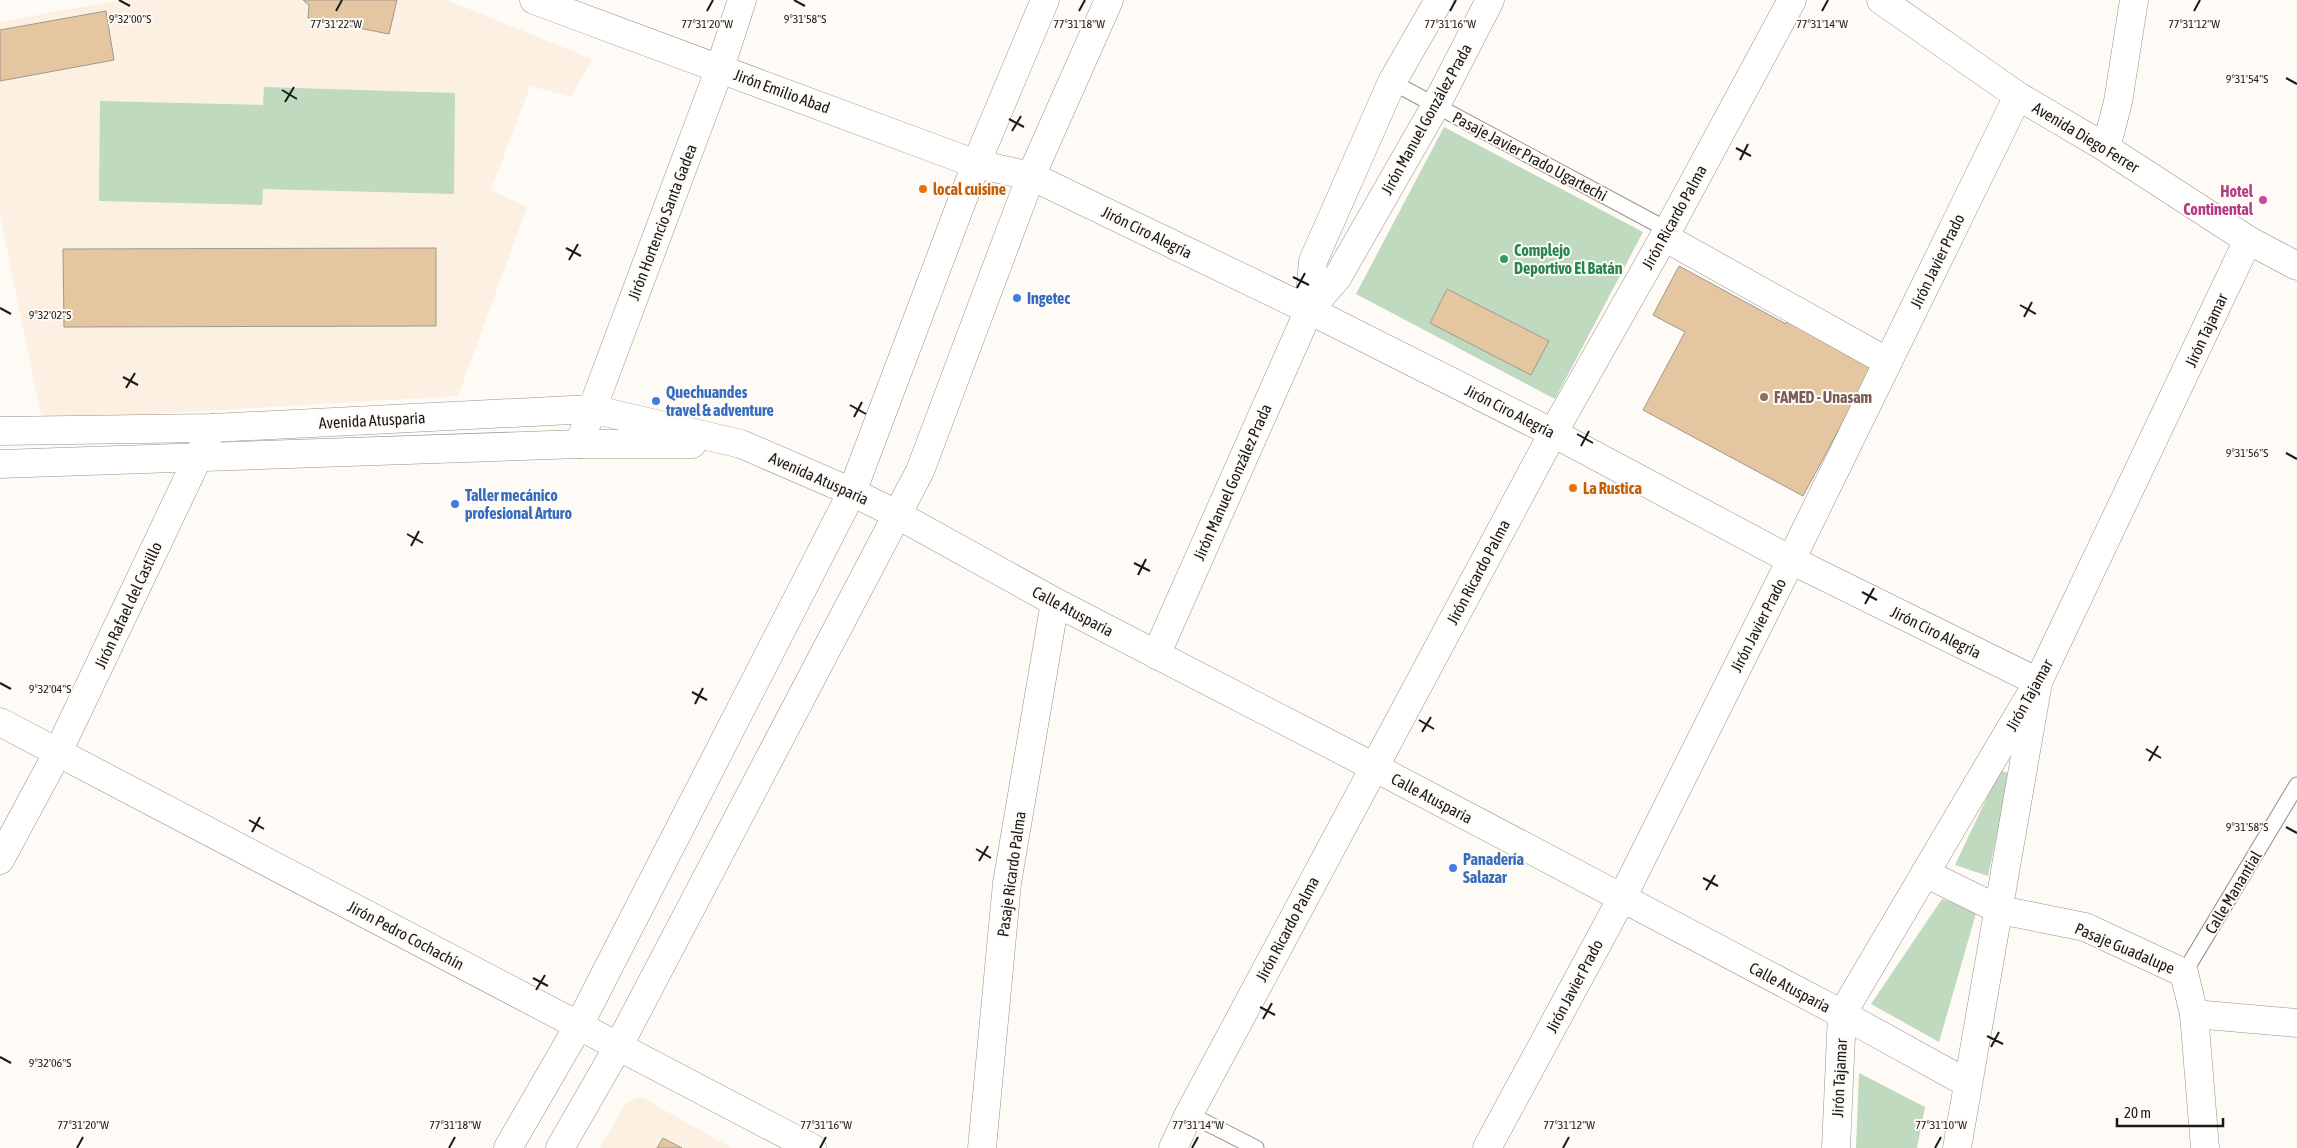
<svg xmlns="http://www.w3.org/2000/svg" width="2297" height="1148" font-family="'Asap Condensed',sans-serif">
<rect width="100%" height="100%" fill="#fefaf5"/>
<g fill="#fcf0e2">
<path d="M118,0H447L592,59L571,97L530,86L491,190L527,207L458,396L52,420L41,416L0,215V22Z"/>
<path d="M641,1097L732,1148H600L627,1102Z"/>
</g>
<g fill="#bfdabe">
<path d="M264,87L455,93L454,194L263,189L262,205L99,201L100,101L263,105Z"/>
<path d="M1444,127L1643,232L1555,399L1356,294Z"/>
<path d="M2000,770L2010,774L1988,876L1955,865Z"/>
<path d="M1942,899L1977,910L1939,1042L1871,1004Z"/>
<path d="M1859,1073L1925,1107L1917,1148H1856Z"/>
</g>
<g fill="#e4c6a1" stroke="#9f9891">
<path d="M303,0H397L389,34L308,18L309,5Z"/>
<path d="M106,11L114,60L0,81V30Z"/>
<path d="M436,248V326L64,327L63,249Z"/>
<path d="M1679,266L1786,324L1793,312L1878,357L1803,496L1643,410L1685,332L1653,315Z"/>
<path d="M1447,289L1549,341L1531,375L1430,323Z"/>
<path d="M663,1138L682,1148H657Z"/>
</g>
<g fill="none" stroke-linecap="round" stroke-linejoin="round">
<g stroke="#98928a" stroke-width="17">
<g id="service">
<path d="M1392,82L1668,230"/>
<path d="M2184,973L2297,785"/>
<path d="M1189,1114L1256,1148"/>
</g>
</g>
<g stroke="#98928a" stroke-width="29">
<g id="minor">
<path d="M534,0L976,164L1031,176L1309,310L1553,433L1791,560L2038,682L1957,1148"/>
<path d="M2106,148L2118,102L2134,0"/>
<path d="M1664,237L1888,362"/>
<path d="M1309,310L1313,261L1392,82L1439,0"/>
<path d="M579,444L720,68L742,0"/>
<path d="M896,514L1055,602L1374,767L1842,1014L1967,1083"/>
<path d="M1156,655L1309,310L1337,278L1436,105L1490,0"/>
<path d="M0,722L812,1148"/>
<path d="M0,860L58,752L212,428"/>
<path d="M1925,873L2000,910L2085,927L2184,973L2194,1014L2205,1148"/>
<path d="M2194,1014L2297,1023"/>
<path d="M982,1148L1007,883L1055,602"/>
<path d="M1173,1148L1189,1114L1553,433L1668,230L1792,0"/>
<path d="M1487,1148L1622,898L1791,560L2018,96"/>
<path d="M1836,1148L1842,1014L2038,682L2248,240"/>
</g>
</g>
<g stroke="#98928a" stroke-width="29">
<path id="tertiary" d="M1881,0L2018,96L2106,148L2248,240L2297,266"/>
</g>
<g stroke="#98928a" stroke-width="29">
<g id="secondary">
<path d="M0,431L212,428L592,409L741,444L852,492L896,514"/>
<path d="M0,464L579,444H692"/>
</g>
</g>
<g stroke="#98928a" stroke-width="29">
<g id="primary">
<path d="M508,1148L579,1025L852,492L976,164L1045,0"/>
<path d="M560,1148L618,1047L920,471L1031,176L1109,0"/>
</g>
</g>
<use href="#service" stroke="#fff" stroke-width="15"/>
<use href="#minor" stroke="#fff" stroke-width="28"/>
<use href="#tertiary" stroke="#fff" stroke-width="28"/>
<use href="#secondary" stroke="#fff" stroke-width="28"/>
<use href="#primary" stroke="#fff" stroke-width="28"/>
</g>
<path fill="none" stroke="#1c1a17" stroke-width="2" d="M119,0L130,6M794,0L805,6M336,11L342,0M707,11L713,0M1079,11L1085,0M1450,11L1456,0M1822,11L1828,0M2194,11L2200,0M2286,78L2297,84M282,90L297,99M285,102L294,87M1009,119L1024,127M1012,131L1021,116M1736,148L1751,156M1740,160L1748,144M566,248L581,256M569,260L578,244M1293,277L1309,285M1297,288L1305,273M2020,305L2036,314M0,308L11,314M2024,317L2032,302M123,377L138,385M126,388L135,373M850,405L866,414M854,417L862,402M1577,434L1593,443M1581,446L1589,431M2286,453L2297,459M407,534L423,543M411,546L419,531M1134,563L1150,571M1138,575L1146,559M1862,592L1877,600M1865,604L1874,588M0,683L11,689M692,692L707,700M695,704L703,688M1419,720L1434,729M1422,732L1431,717M2146,749L2161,758M2149,761L2158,746M249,820L264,829M2286,827L2297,833M252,832L260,817M976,849L991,858M979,861L988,846M1703,878L1718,886M1706,890L1715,875M533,978L548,986M536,990L545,975M1260,1007L1275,1015M1263,1019L1272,1003M1987,1036L2003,1044M1991,1047L1999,1032M0,1057L11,1063M77,1148L83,1137M449,1148L455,1137M820,1148L826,1137M1192,1148L1198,1137M1563,1148L1569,1137M1935,1148L1941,1137"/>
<g fill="#e8710a" stroke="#fefaf5" stroke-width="2">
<circle cx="923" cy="189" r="5"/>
<circle cx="1573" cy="488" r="5"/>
</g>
<circle fill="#d1479c" stroke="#fefaf5" stroke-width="2" cx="2263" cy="200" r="5"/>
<circle fill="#2e9e5b" stroke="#fefaf5" stroke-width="2" cx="1504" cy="259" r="5"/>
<g fill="#3f7fe0" stroke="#fefaf5" stroke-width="2">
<circle cx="1017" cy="298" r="5"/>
<circle cx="656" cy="401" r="5"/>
<circle cx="455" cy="504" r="5"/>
<circle cx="1453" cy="868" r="5"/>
</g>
<circle fill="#8d6e63" stroke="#fefaf5" stroke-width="2" cx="1764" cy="397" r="5"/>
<g text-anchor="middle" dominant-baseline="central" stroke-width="4" stroke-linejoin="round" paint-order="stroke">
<g font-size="16" fill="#1c1a17" stroke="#fefaf5">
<text transform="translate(782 91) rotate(20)">Jirón Emilio Abad</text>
<text transform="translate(1426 119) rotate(-61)">Jirón Manuel González Prada</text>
<text transform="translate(2086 137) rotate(31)">Avenida Diego Ferrer</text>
<text transform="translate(1530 156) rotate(28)">Pasaje Javier Prado Ugartechi</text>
<text transform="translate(1674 217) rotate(-61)">Jirón Ricardo Palma</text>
<text transform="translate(662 222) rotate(-69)">Jirón Hortencio Santa Gadea</text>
<text transform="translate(1147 232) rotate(26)">Jirón Ciro Alegría</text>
<text transform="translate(1937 261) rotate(-64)">Jirón Javier Prado</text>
<text transform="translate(2206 330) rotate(-65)">Jirón Tajamar</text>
<text transform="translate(1510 411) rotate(27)">Jirón Ciro Alegría</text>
<text transform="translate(372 420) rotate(-3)">Avenida Atusparia</text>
<text transform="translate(819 478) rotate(24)">Avenida Atusparia</text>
<text transform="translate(1232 482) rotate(-66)">Jirón Manuel González Prada</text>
<text transform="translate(1478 572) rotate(-62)">Jirón Ricardo Palma</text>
<text transform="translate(128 605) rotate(-65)">Jirón Rafael del Castillo</text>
<text transform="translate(1073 611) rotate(28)">Calle Atusparia</text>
<text transform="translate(1758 625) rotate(-63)">Jirón Javier Prado</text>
<text transform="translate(1936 632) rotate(26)">Jirón Ciro Alegría</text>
<text transform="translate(2029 695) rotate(-61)">Jirón Tajamar</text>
<text transform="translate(1432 798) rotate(28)">Calle Atusparia</text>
<text transform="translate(1011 874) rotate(-82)">Pasaje Ricardo Palma</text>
<text transform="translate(2233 892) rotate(-59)">Calle Manantial</text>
<text transform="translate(1287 929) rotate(-62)">Jirón Ricardo Palma</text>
<text transform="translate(406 935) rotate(28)">Jirón Pedro Cochachín</text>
<text transform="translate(2125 948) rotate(23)">Pasaje Guadalupe</text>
<text transform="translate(1574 986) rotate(-62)">Jirón Javier Prado</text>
<text transform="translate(1790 987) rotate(28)">Calle Atusparia</text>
<text transform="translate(1839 1078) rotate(-87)">Jirón Tajamar</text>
</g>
<g font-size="16" font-weight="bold" fill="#c56008" stroke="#fefaf5" text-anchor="start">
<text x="933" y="189">local cuisine</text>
<text x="1583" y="488">La Rustica</text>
</g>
<g font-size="16" font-weight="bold" fill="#b23c85" stroke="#fefaf5" text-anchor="end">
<text x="2253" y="191">Hotel<tspan x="2253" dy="18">Continental</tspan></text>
</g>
<g font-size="16" font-weight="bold" fill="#27864d" stroke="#fefaf5" text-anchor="start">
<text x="1514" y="250">Complejo<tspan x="1514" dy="18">Deportivo El Batán</tspan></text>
</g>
<g font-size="16" font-weight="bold" fill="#366cbe" stroke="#fefaf5" text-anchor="start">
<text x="1027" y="298">Ingetec</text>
<text x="666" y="392">Quechuandes<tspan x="666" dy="18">travel &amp; adventure</tspan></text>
<text x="465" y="495">Taller mecánico<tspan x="465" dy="18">profesional Arturo</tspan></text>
<text x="1463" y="859">Panadería<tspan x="1463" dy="18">Salazar</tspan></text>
</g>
<g font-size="16" font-weight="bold" fill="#785e54" stroke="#fefaf5" text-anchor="start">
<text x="1774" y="397">FAMED - Unasam</text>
</g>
</g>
<g font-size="12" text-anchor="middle" fill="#1c1a17" stroke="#fefaf5" stroke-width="4" stroke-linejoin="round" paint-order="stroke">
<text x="130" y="23">9°32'00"S</text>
<text x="805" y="23">9°31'58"S</text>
<text x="336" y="28">77°31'22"W</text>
<text x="707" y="28">77°31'20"W</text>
<text x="1079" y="28">77°31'18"W</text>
<text x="1450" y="28">77°31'16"W</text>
<text x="1822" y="28">77°31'14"W</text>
<text x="2194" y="28">77°31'12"W</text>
<text x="2247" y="83">9°31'54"S</text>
<text x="50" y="319">9°32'02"S</text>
<text x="2247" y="457">9°31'56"S</text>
<text x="50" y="693">9°32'04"S</text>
<text x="2247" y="831">9°31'58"S</text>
<text x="50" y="1067">9°32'06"S</text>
<text x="83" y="1129">77°31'20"W</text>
<text x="455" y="1129">77°31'18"W</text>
<text x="826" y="1129">77°31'16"W</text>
<text x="1198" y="1129">77°31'14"W</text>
<text x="1569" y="1129">77°31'12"W</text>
<text x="1941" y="1129">77°31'10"W</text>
</g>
<path d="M2117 1118v8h106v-8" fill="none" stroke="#1c1a17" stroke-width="2.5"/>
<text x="2124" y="1118" font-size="15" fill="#1c1a17" stroke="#fefaf5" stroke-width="4" paint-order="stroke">20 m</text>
</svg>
